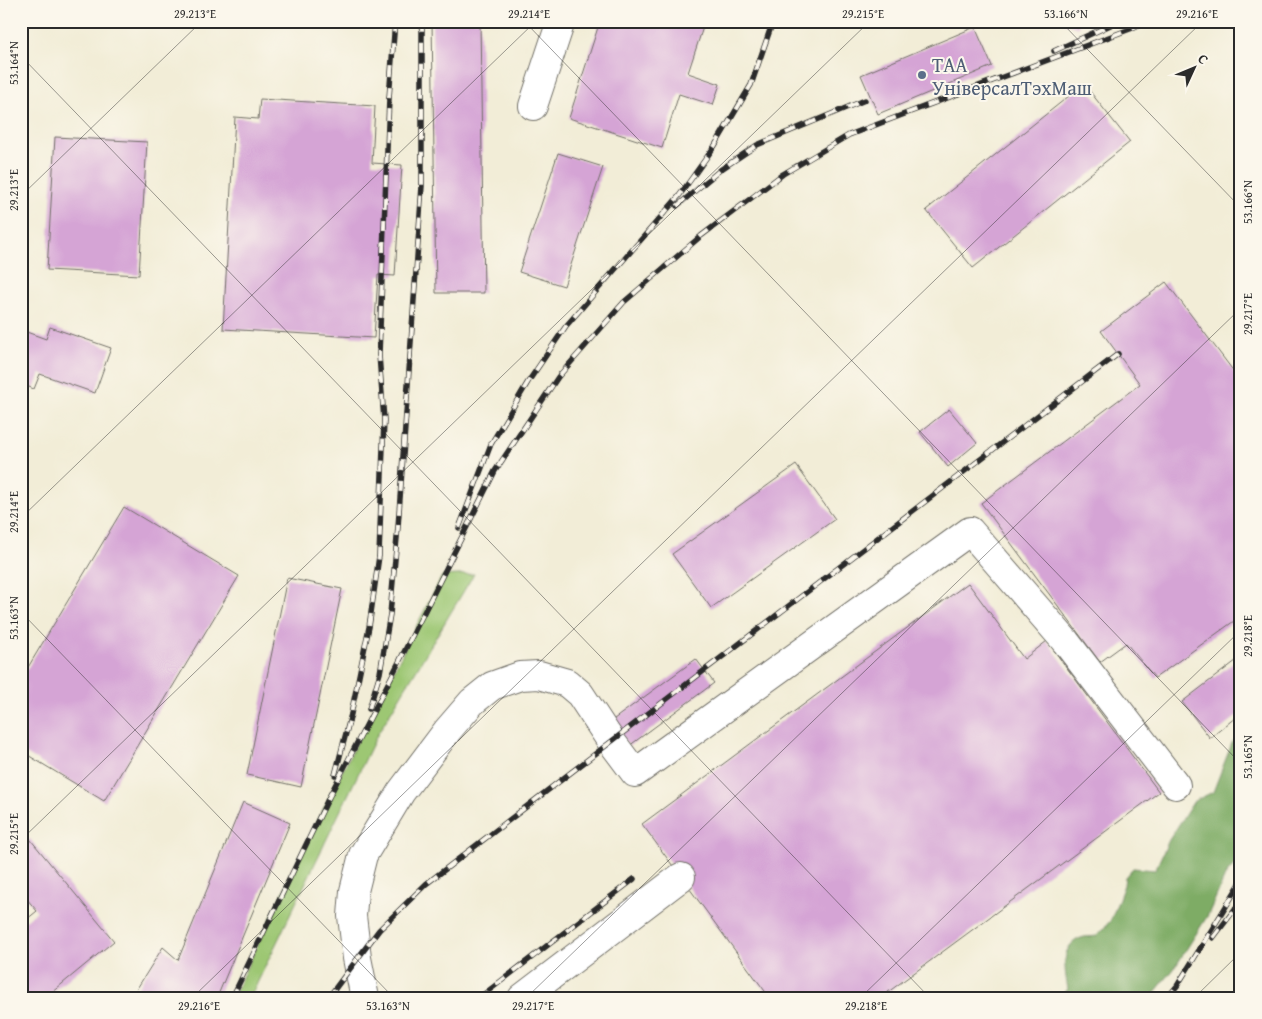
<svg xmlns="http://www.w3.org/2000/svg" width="1262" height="1019" font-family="'Gentium Book Plus',serif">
<rect width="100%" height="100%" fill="#fbf7ec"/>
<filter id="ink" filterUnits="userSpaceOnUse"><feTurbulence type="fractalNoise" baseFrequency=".02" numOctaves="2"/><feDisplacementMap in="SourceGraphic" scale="10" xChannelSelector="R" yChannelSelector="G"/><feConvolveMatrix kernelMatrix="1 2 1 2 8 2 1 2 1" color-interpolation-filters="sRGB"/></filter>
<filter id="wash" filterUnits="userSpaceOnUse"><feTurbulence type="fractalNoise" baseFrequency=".0096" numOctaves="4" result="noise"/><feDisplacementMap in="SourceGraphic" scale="20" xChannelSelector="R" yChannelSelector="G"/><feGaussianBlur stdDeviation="1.12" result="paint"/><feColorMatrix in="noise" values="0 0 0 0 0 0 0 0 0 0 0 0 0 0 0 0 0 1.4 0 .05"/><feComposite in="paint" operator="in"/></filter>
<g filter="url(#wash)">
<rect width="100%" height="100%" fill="#f2edd7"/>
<path fill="#9dc773" stroke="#64794f" d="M474,574L377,735L250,998H232L329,797L442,576Z"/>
<path fill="#7eac65" stroke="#546c48" d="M1241,732V857L1226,874L1208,915L1174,969L1150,998H1059L1068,989C1065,972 1059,946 1081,938C1085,936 1092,937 1097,936L1111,920L1124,885L1125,877L1133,868L1155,870L1169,840L1194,801L1213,792L1232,743Z"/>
<g id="blocks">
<g fill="#d5a4d5">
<path d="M432,21H480L484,293H436Z"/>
<path d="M600,21H705L688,73L720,84L713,105L679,94L662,148L569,118Z"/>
<path d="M1059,21H1080L1078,28Z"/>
<path d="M975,27L992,66L878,114L861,75Z"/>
<path d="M1084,84L1130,142L973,268L926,210Z"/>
<path d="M260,99L375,106L372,163L402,165L395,276L378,275L374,338L223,329L235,117L258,119Z"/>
<path d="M55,137L147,142L139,275L47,270Z"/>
<path d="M558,153L603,167L564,286L519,272Z"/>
<path d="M1166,282L1241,381V616L1155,678L1126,643L1100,662L981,503L1140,384L1101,331Z"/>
<path d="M50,327L111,348L95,393L40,374L34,389L21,384V330L46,339Z"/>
<path d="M949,409L977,443L948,467L920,432Z"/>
<path d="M796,465L835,519L711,608L672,554Z"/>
<path d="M124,507L239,576L104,801L21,751V679Z"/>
<path d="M287,578L342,589L301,787L247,775Z"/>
<path d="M968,583L1024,659L1047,641L1159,792L880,998H770L642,824Z"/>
<path d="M1241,657V713L1210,738L1182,702Z"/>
<path d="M696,659L714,683L629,746L610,722Z"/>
<path d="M243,802L290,823L218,995L216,998H131L163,947L178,960Z"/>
<path d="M30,839L114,941L45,998H21V924L37,911L21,892V846Z"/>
</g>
</g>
</g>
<g filter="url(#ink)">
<use href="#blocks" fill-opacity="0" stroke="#716f67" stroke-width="1"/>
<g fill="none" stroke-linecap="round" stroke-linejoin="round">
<g stroke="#716f67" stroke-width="30">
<g id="minor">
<path d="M533,106L561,21"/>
<path d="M365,998L357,958L352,916L354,891L363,855L401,792L447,731L472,702L492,686L520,676L539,675L567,683L580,694L611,741L635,773L970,531L1066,642L1176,785"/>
<path d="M522,998L681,877"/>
</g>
</g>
<use href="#minor" stroke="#fff" stroke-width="28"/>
<g stroke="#2b2b2b" stroke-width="5.5">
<g id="rail">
<path d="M1054,51L1119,21"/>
<path d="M677,206L720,170L757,145L865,100"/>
<path d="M459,528L491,444L528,382L566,326L679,196L714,147L751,85L773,21"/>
<path d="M369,709L380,673L390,614L398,527L422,186V21"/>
<path d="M335,775L351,714L369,627L379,556L384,420L379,355L389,98L395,21"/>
<path d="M1213,938L1241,901"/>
<path d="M232,998L329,797L398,664L495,471L558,377L624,302L701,236L783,174L849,135L1130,29L1147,21"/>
<path d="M328,998L379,930L426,884L565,777L1118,354"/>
<path d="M479,998L634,879"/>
<path d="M1167,998L1177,986L1241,882"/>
</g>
</g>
<use href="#rail" stroke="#fbf7ec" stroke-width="4" stroke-dasharray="11" stroke-linecap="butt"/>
</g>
</g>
<path fill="none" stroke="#2b2b2b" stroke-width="1" stroke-opacity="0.45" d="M524,21L1241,764M1060,21L1241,208M21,56L930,998M21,196L202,21M21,518L536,21M21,612L394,998M21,840L870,21M192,998L1203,21M526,998L1241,308M860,998L1241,630M1194,998L1241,952"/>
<circle fill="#5c6f8a" stroke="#fbf7ec" stroke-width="2" cx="922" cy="75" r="5"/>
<g text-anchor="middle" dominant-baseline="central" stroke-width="4" stroke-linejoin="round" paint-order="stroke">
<g font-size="20" fill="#4e5e75" stroke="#fbf7ec" text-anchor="start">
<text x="932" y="64">ТАА<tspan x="932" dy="23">УніверсалТэхМаш</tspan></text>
</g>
</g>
<rect width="1262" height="1019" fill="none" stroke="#fbf7ec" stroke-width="55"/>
<g transform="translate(1194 68) rotate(46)" stroke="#fbf7ec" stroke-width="4" paint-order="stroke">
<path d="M0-4L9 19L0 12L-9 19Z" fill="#2b2b2b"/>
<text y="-8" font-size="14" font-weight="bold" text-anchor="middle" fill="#2b2b2b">С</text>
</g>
<rect x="28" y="28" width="1206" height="964" fill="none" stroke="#2b2b2b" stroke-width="2"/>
<g font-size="12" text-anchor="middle" fill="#2b2b2b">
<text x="195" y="18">29.213°E</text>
<text x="529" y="18">29.214°E</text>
<text x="863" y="18">29.215°E</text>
<text x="1066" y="18">53.166°N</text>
<text x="1197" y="18">29.216°E</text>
<text transform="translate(14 63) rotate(-90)" y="4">53.164°N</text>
<text transform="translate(14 190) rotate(-90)" y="4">29.213°E</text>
<text transform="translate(1248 202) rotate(-90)" y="4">53.166°N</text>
<text transform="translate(1248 314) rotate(-90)" y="4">29.217°E</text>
<text transform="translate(14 512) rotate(-90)" y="4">29.214°E</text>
<text transform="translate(14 618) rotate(-90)" y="4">53.163°N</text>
<text transform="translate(1248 636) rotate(-90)" y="4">29.218°E</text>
<text transform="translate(1248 757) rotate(-90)" y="4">53.165°N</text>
<text transform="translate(14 834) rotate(-90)" y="4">29.215°E</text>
<text x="199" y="1010">29.216°E</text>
<text x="388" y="1010">53.163°N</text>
<text x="533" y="1010">29.217°E</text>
<text x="866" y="1010">29.218°E</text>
</g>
</svg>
